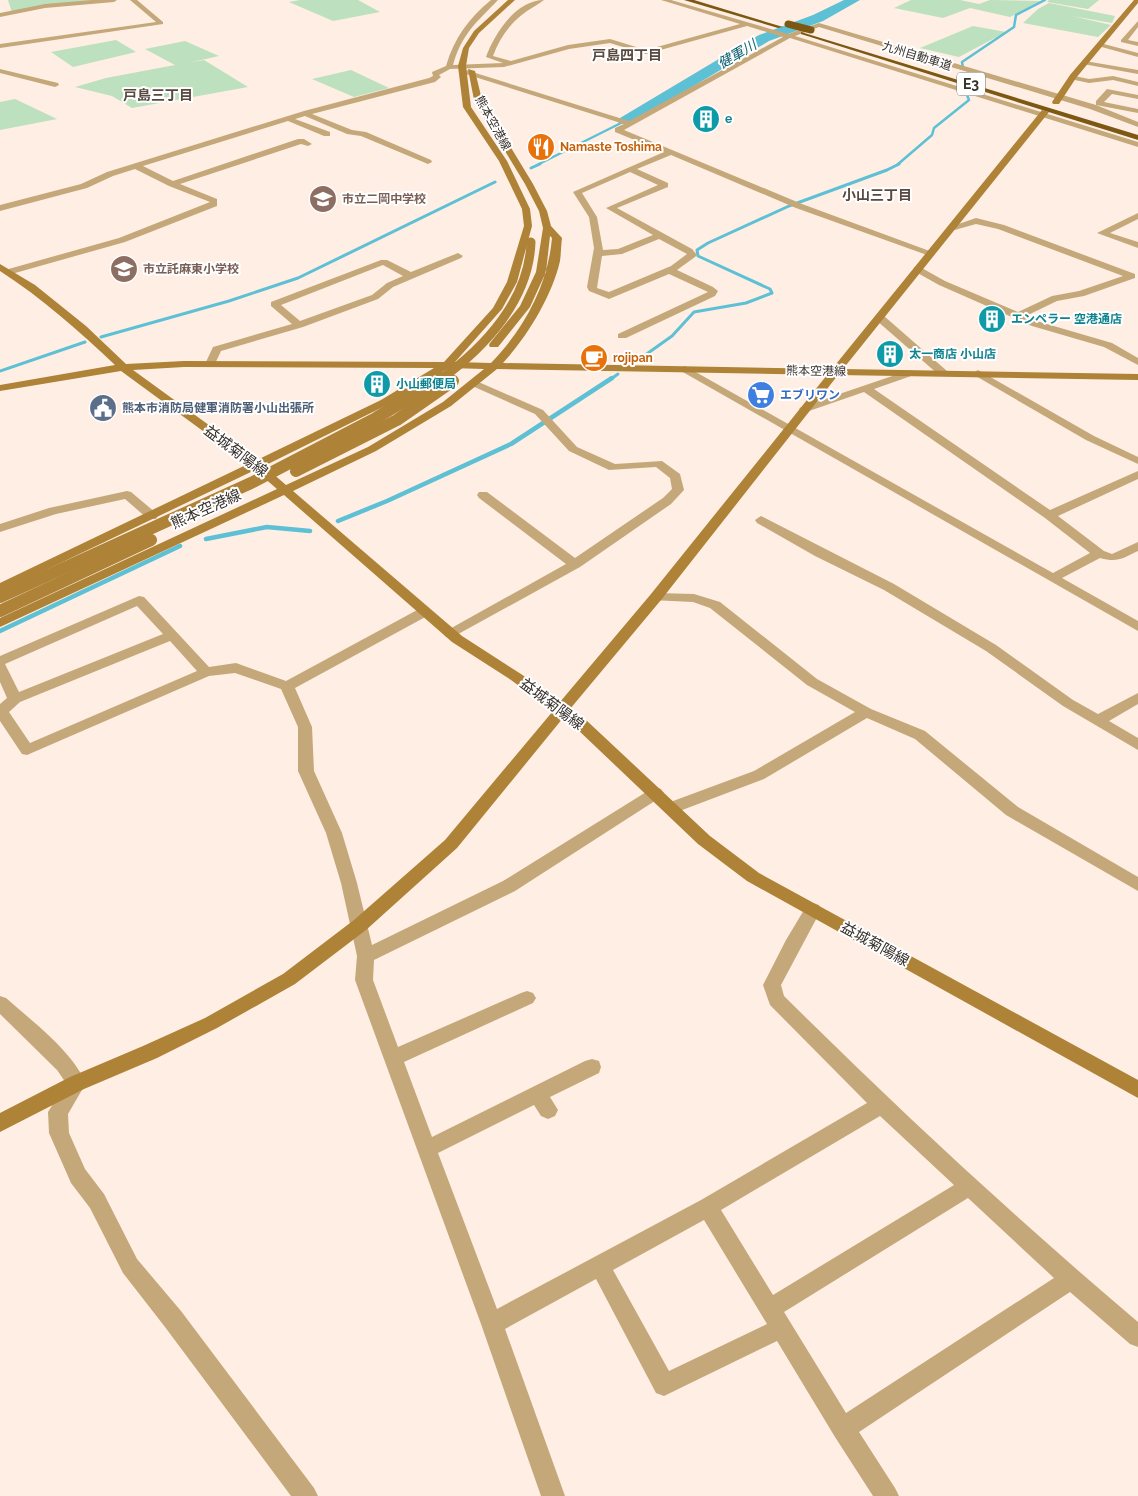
<svg xmlns="http://www.w3.org/2000/svg" width="1138" height="1496" font-family="Raleway,'Noto Sans JP',sans-serif">
<rect width="100%" height="100%" fill="#feeee4"/>
<g fill="#bde0be">
<path d="M8,0H114L45,6L12,13Z"/>
<path d="M300,0H358L380,12L333,21L289,2Z"/>
<path d="M911,0H960L979,4L990,0L1041,1L1010,17L970,8L943,18L894,8Z"/>
<path d="M1049,0H1099L1088,9L1047,2Z"/>
<path d="M1049,3L1115,16L1112,23L1072,16L1111,25L1098,37L1023,23L1038,9Z"/>
<path d="M973,26L1006,32L959,57L920,48Z"/>
<path d="M116,40L136,52L73,67L51,52Z"/>
<path d="M185,41L219,56L188,63L204,60L248,87L132,108L112,96L75,87L106,78L175,65L145,49Z"/>
<path d="M351,70L389,88L354,97L312,79Z"/>
<path d="M15,99L57,119L0,130V102Z"/>
</g>
<g fill="none" stroke-linecap="round" stroke-linejoin="round">
<g stroke="#5ec0d4" stroke-width="2.5">
<path d="M963,68L962,62L1014,27L1016,15L1045,0"/>
<path d="M537,165L621,123"/>
<path d="M897,165L932,135L934,128L969,100L967,95"/>
</g>
<g stroke="#5ec0d4" stroke-width="3">
<path d="M531,168L540,164"/>
<path d="M101,337L229,301L298,278L495,182"/>
<path d="M634,363L672,336L694,312L746,303L772,293L770,289L698,256L697,250L708,243L789,206L887,170L899,164"/>
<path d="M0,371L85,342"/>
<path d="M611,379L618,374"/>
</g>
<g stroke="#5ec0d4" stroke-width="4.5">
<path d="M338,521L387,501L511,444L612,378"/>
<path d="M206,539L267,527L310,531"/>
<path d="M0,631L180,546"/>
</g>
<path fill="#5ec0d4" fill-rule="evenodd" d="M844,0H860L823,21L769,41L630,124H620L617,121L620,118L759,35L813,15Z"/>
<g fill="#c5a87a" fill-rule="evenodd">
<path d="M92,0H117L114,2L45,8L0,17V13L45,4Z"/>
<path d="M130,0H137L163,22V24L0,48V44L156,22Z"/>
<path d="M491,0H498C477,22 462,33 453,65L503,63L486,57C494,34 516,0 544,0C539,4 533,7 527,11C511,22 500,37 493,56L511,61L568,45L610,39L646,50L740,24L661,0H671L788,34L819,23L1096,105L1138,122V127L1090,109L819,27L795,36L1138,142V147L790,38L624,130L802,204L935,253L930,256L927,255L796,208L671,155L637,169L668,183V187L617,208L692,249L697,255L695,257L677,270L713,287L718,291L715,296L626,338H618V334L708,292L669,274L609,299L589,291L587,287L594,248L589,217L573,192L664,152L615,132V128L624,124L459,72L466,70L629,121L783,37L747,26L646,54L610,43L569,49L504,67L450,69L439,75L441,77L435,82L312,114L352,130L366,132L431,160L432,162L428,164L361,136L347,134L305,116L295,119L330,132V136H324L288,121L143,166L173,181L298,139H304L312,144L308,146L301,144L180,184L217,199V206L125,242L8,275L3,272L5,270L119,238L210,202L169,186L135,169L113,176L87,188L0,211V205L81,184L107,172L304,111L429,78L433,76L432,72L446,66C454,38 469,18 491,0ZM630,172L658,185L606,208L653,235L618,249L603,250L597,217L582,193ZM659,239L687,254L671,266L609,292L597,288L602,256L622,254Z"/>
<path d="M1138,21V27L1128,40L1138,42V46L1121,42V40Z"/>
<path d="M1100,43L1138,53V57L1098,46V44Z"/>
<path d="M1085,61L1138,70V74L1083,64V62Z"/>
<path d="M0,69L58,83L59,85L55,87L0,73Z"/>
<path d="M1070,75L1089,79L1113,76L1138,82V86L1113,80L1089,83L1070,79Z"/>
<path d="M1107,89L1138,95V99L1112,94L1104,102L1138,109V113L1096,105V101Z"/>
<path d="M1138,213V219L1110,233L1138,242V248L1097,233Z"/>
<path d="M976,218L1004,225L1135,274V278L1084,296L1057,301L1026,316L1040,322L1112,343L1138,358V365L1104,347L1032,326L939,285L914,271V267H920L945,281L1018,312L1052,296L1079,291L1123,276L998,229L976,224L951,231L947,228Z"/>
<path d="M458,253L463,256L461,258L393,287L378,299L303,327L221,351L214,366L210,367L205,364L213,347L292,324L271,306V302L381,260H387L411,272ZM383,265L403,276L387,283L372,295L300,321L281,305Z"/>
<path d="M880,315L884,316L947,371L948,373L947,375H939L876,320L875,318Z"/>
<path d="M685,366L1053,573L1090,553L1045,518L864,392L809,411H801L799,409L801,407L910,370L915,373L914,375L874,389L1050,510L1138,471V479L1058,516L1104,551L1112,554L1138,542V551C1123,558 1118,563 1100,558L1062,578L1138,621V631L681,371L680,369L681,367Z"/>
<path d="M978,370L1094,436L1138,457V464L1086,440L974,375L973,373Z"/>
<path d="M474,380L543,410L577,447L615,464L662,461L680,474L684,490L671,504L580,567L451,638L446,637L444,634L446,631L566,564L479,498L477,495L479,492H487L575,558L663,498L672,489L670,478L656,467L609,470L569,451L535,414L470,385L469,383Z"/>
<path d="M127,491L131,492L156,513L158,516L156,519H148L125,499L56,514L0,532V524L49,508Z"/>
<path d="M761,516L894,584L996,645L1073,700L1098,714L1138,693V704L1109,721L1138,738V750L1063,706L986,651L884,590L815,556L757,523L755,520Z"/>
<path d="M656,593L694,594L720,602L817,679L871,709L925,731L1018,807L1138,877V891L1006,815L915,739L867,718L764,779L677,812L671,814L665,812L663,808L665,804L754,771L855,712L807,685L710,608L693,602L651,600L649,597Z"/>
<path d="M139,596L144,597L209,667L236,663L286,681L419,609H429L431,612L429,615L295,688L312,727L314,771L342,833L357,883L372,945L503,881L651,789L656,787L661,789L664,793L661,797L515,891L374,960L373,980L398,1047L521,993L527,991L533,993L536,998L533,1003L404,1062L432,1137L585,1061L592,1059L599,1061L601,1067L599,1073L550,1097L558,1110L555,1116L548,1119L541,1116L534,1105L438,1153L497,1309L701,1200L867,1103L770,1005L763,985L786,940L807,905L813,903L819,905L821,910L781,985L784,996C898,1109 1015,1218 1138,1322V1347L1130,1344L1070,1292L859,1432L895,1488L899,1496H873L835,1437L777,1341L664,1396L656,1393L596,1279L505,1329L565,1496H541L481,1324L355,980L357,956L341,883L326,833L298,771V727L281,689L235,673L209,676L27,755L22,754L0,721V704L7,698L0,682V656ZM137,606L163,634L19,692L5,664ZM170,641L197,671L30,743L9,712L20,702ZM880,1116L954,1185L773,1295L721,1210ZM968,1198L1054,1278L846,1413L784,1312ZM704,1220L767,1324L669,1371L613,1270Z"/>
<path d="M0,996L6,998C33,1022 71,1050 86,1083L68,1114L69,1133L85,1169L104,1194L137,1259L181,1311L314,1488L318,1496H291L165,1327L123,1273L90,1208L71,1183L49,1133L48,1112L66,1083L57,1070L0,1014Z"/>
</g>
<g fill="#ae8337" fill-rule="evenodd">
<path d="M508,0H515L479,33L469,48L466,66L471,107L507,161L530,209L532,226L517,282L502,309L455,362L491,363C524,329 548,285 552,238L550,236L546,272L530,307L498,347H490L489,345L490,343L520,306L536,272L543,228L539,211L525,184L474,100L468,69L475,71L482,100L533,184L547,211L551,226L562,238C561,246 561,254 560,261C552,296 527,337 503,363L832,369L1042,110L1049,112L843,369L1138,374V380L838,375L661,600L570,709L586,720L710,836L759,873L1138,1080V1098L747,881L698,844L576,728L563,718L457,848L366,930L295,984L217,1028L157,1058L84,1089L0,1132V1113L70,1077L143,1046L205,1018L283,974L354,920L445,840L553,711L511,680L452,642L284,495L0,627V618L277,489L255,470L0,592V583L248,464L121,371L0,391V385L115,365C79,331 42,298 0,271V264L35,285L86,326L126,364L184,361L444,362L493,308L507,282L524,226L522,209L499,161L463,107L458,66L463,48L474,31ZM184,367L434,368L381,400L257,460L133,370ZM449,368L484,369L443,402L368,447L286,485L264,466L389,404ZM497,369L827,375L651,594L560,702L521,674L462,636L293,491L376,451L451,406Z"/>
<path d="M1134,0H1138V3L1076,78L1059,104H1053L1052,102L1070,75Z"/>
</g>
<g fill="#7c5812" fill-rule="evenodd">
<path d="M684,0H694L783,27L778,28Z"/>
<path d="M801,32L1138,135V140L801,34Z"/>
</g>
<path stroke="#ae8337" stroke-width="9" d="M441,379C485,347 529,300 531,242"/>
<g stroke="#ae8337" stroke-width="12">
<path d="M296,471L397,420L453,381"/>
<path d="M0,597L251,483L376,418L442,378"/>
<path d="M0,611L151,540"/>
</g>
<path stroke="#7c5812" stroke-width="7" d="M788,24L811,30"/>
</g>
<defs>
<g id="building-disc" transform="scale(1.4375)"><circle r="9.5" fill="#0f9aa8" stroke="#fff"/><path d="M-4-6H4V6H1V3H-1V6H-4ZM-2.5-4.3h1.7v1.8h-1.7ZM.8-4.3h1.7v1.8H.8ZM-2.5-1h1.7V.8h-1.7ZM.8-1h1.7V.8H.8Z" fill="#fff"/></g>
<g id="restaurant-disc" transform="scale(1.4375)"><circle r="9.5" fill="#e8710a" stroke="#fff"/><path d="M-5-6h1v4h1v-4h1v4h1v-4h1v5L-1.5 .5V6h-2V.5L-5-1ZM5-6V6H3V1.5H1.5Q1.5-4 5-6Z" fill="#fff"/></g>
<g id="school-disc" transform="scale(1.4375)"><circle r="9.5" fill="#8d6e63" stroke="#fff"/><path d="M0-5L7-2L0 1L-7-2ZM-4 1L0 2.5L4 1V4Q0 6-4 4Z" fill="#fff"/></g>
<g id="cafe-disc" transform="scale(1.4375)"><circle r="9.5" fill="#e8710a" stroke="#fff"/><path d="M-5.5-4.5H6V0H3Q3 3.5 0 3.5H-2.5Q-5.5 3.5-5.5 0ZM3-3.2v2h1.7v-2ZM-6 4.5H4V6H-6Z" fill="#fff"/></g>
<g id="supermarket-disc" transform="scale(1.4375)"><circle r="9.5" fill="#3f7fe0" stroke="#fff"/><path d="M-6-5.5h2.5l.6 2H6L4.5 2H-2.5L-4.4-4H-6ZM-1.5 3.2a1.3 1.3 0 1 0 .1 0ZM3 3.2a1.3 1.3 0 1 0 .1 0Z" fill="#fff"/></g>
<g id="civic-disc" transform="scale(1.4375)"><circle r="9.5" fill="#5c6f8a" stroke="#fff"/><path d="M-.6-6.5H3V-4.5H.6V-3L4-1V1h2V6H-6V1h2V-1L-.6-3ZM-1.2 2.5V6h2.4V2.5Z" fill="#fff"/></g>
</defs>
<g fill-rule="evenodd">
<use href="#building-disc" x="706" y="119"/>
<use href="#restaurant-disc" x="541" y="147"/>
<use href="#school-disc" x="323" y="199"/>
<use href="#school-disc" x="124" y="269"/>
<use href="#building-disc" x="992" y="319"/>
<use href="#building-disc" x="890" y="354"/>
<use href="#cafe-disc" x="594" y="358"/>
<use href="#building-disc" x="377" y="384"/>
<use href="#supermarket-disc" x="761" y="395"/>
<use href="#civic-disc" x="103" y="408"/>
</g>
<g text-anchor="middle" dominant-baseline="central" stroke-width="4" stroke-linejoin="round" paint-order="stroke">
<g font-size="12" fill="#37302b" stroke="#fff">
<text transform="translate(917 56) rotate(17)">九州自動車道</text>
<text transform="translate(493 123) rotate(61)">熊本空港線</text>
<text transform="translate(816 371) rotate(1)">熊本空港線</text>
</g>
<g font-size="12" font-weight="bold" fill="#0d838f" stroke="#fff" text-anchor="start">
<text x="725" y="119">e</text>
<text x="1011" y="319">エンペラー 空港通店</text>
<text x="909" y="354">太一商店 小山店</text>
<text x="396" y="384">小山郵便局</text>
</g>
<g font-size="12" font-weight="bold" fill="#c56008" stroke="#fff" text-anchor="start">
<text x="560" y="147">Namaste Toshima</text>
<text x="613" y="358">rojipan</text>
</g>
<g font-size="12" font-weight="bold" fill="#785e54" stroke="#fff" text-anchor="start">
<text x="342" y="199">市立二岡中学校</text>
<text x="143" y="269">市立託麻東小学校</text>
</g>
<g font-size="12" font-weight="bold" fill="#366cbe" stroke="#fff" text-anchor="start">
<text x="780" y="395">エブリワン</text>
</g>
<g font-size="12" font-weight="bold" fill="#4e5e75" stroke="#fff" text-anchor="start">
<text x="122" y="408">熊本市消防局健軍消防署小山出張所</text>
</g>
<g font-size="14" font-style="italic" fill="#0f6270" stroke="#fff">
<text transform="translate(737 54) rotate(-31)">健軍川</text>
</g>
<g font-size="14" font-weight="bold" fill="#58483e" stroke="#fff">
<text x="627" y="55">戸島四丁目</text>
<text x="158" y="95">戸島三丁目</text>
<text x="877" y="195">小山三丁目</text>
</g>
<rect fill="#fff" stroke="#736e6b" stroke-width="1" x="957" y="72.5" width="28" height="23" rx="4"/>
<g font-size="14" font-weight="bold" fill="#37302b">
<text x="971" y="84">E3</text>
</g>
<g font-size="15" fill="#37302b" stroke="#fff">
<text transform="translate(236 451) rotate(37)">益城菊陽線</text>
<text transform="translate(206 509) rotate(-24)">熊本空港線</text>
<text transform="translate(552 704) rotate(37)">益城菊陽線</text>
<text transform="translate(875 944) rotate(29)">益城菊陽線</text>
</g>
</g>
</svg>
